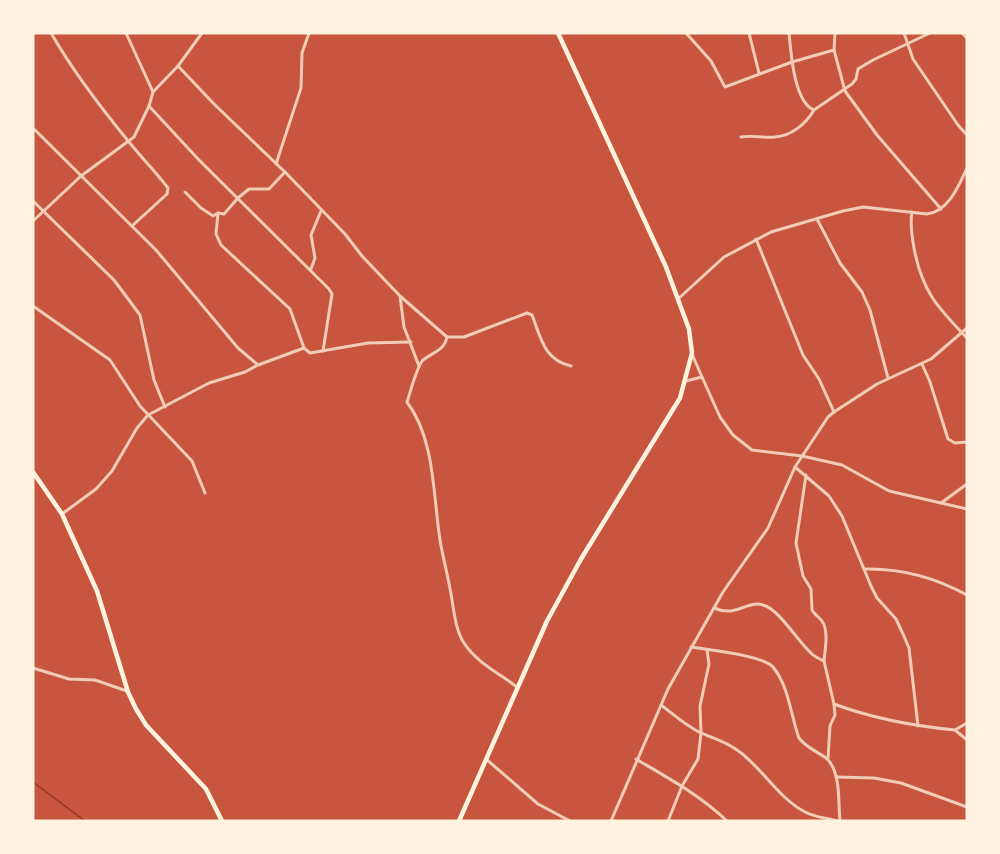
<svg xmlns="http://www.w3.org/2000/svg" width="1000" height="854" font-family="Overpass,sans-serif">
<rect width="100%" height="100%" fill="#c8553d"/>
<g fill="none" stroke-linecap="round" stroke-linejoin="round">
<path stroke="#8f3625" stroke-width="1.5" d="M33,782L85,821"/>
<g stroke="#f1ccb7" stroke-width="3">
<path d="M51,33C73,71 101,108 129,142C141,157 156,172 168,188L167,194L132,226"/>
<path d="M126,33L153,92"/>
<path d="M686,33L711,61L725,87L792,62L834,50"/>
<path d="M749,33L759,73"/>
<path d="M789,33C791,53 794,102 814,110L852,84L856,79L858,69L873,60L930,33"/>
<path d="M835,33L834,50L845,91L877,135L941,209"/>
<path d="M904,33L913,59L958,125L967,135"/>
<path d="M962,33L967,38"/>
<path d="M178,66L214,104L285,172L345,234L362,256L400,296L404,327L419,366"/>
<path d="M149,106L199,160L329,289L332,294L323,351"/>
<path d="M33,128L156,250L238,348L258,365"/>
<path d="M741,137C752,135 763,138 775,137C791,136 806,124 814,110"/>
<path d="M276,164L301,88L302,53L309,33"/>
<path d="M185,192L201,208L213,216L218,213L224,214L238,198L249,189H269L285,172"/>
<path d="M33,201L114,280L140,315L154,380L165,407"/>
<path d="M912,212C910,223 912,237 914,248C922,291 937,307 967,338"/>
<path d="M218,213L216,234L221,245L290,309L304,348"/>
<path d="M817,219L840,263L862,292L870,310L888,378"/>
<path d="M33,221L81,176L134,137L149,106L153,92L178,66L202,33"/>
<path d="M756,239L803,355L819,379L834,412"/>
<path d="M311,269L315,258L311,235L321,211"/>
<path d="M400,296L447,337"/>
<path d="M678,299L724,257L771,232L843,211L863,207L927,214C949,211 959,185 967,168"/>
<path d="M33,306L110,360L140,406L192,461L205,493"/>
<path d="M692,354L702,377"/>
<path d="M922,364L930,382L948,439L955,443L967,442"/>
<path d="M686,381L702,377L720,417L733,435L752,450L802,456L842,465L889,491L967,509"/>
<path d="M795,467L829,496L842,516L871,586L877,598L896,619L903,634L909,648L918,726"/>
<path d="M806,475L796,543L803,576L811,589L812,610C814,614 819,617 822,621C829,631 825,650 824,661"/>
<path d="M941,503L967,484"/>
<path d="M62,514L96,489L112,471L137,428L148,415L209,383L245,372L258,365L304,348L310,353L368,343L411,342"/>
<path d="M864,569C900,568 936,578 967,595"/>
<path d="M714,608C737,618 746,600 763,605C779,609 798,642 812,654C815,657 820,659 824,661L834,704L835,715L830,726L828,758"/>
<path d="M691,647C708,650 762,655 773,667C789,686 791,717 799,738C808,750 824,754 829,761C841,776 838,803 840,821"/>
<path d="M33,668L69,679L95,680L127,691"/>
<path d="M517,687C500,674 476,662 464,643C455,629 454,610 451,594C448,576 443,558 440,540C433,495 435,439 407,402C410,393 417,366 423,360C433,352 444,351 447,337H464L527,313L532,315C541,338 544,360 571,366"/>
<path d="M834,704C874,719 914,726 955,730L967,723"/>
<path d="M661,705C673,714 685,725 699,732C712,738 725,741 737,750C762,767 778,798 805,812C814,817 827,818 837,821"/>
<path d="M955,730L967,740"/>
<path d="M486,759L538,804L570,821"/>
<path d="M636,759C668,778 700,795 727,821"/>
<path d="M836,777L874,778L901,783L967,807"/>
<path d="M611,821L668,689L723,592L768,528L795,467L828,417L834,412L877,384L931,359L967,328"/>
<path d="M668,821L682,786L698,759L701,733L700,706L709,664L707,650"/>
</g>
<g stroke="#fff3e0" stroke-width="4.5">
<path d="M33,472L62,514L97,591L128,692L136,709L146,725L206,789L222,821"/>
<path d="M459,821L547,621L581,559L680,398L692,353L689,329L666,267L558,33"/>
</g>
</g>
<rect width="1000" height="854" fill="none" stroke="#fff3e0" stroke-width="69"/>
</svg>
